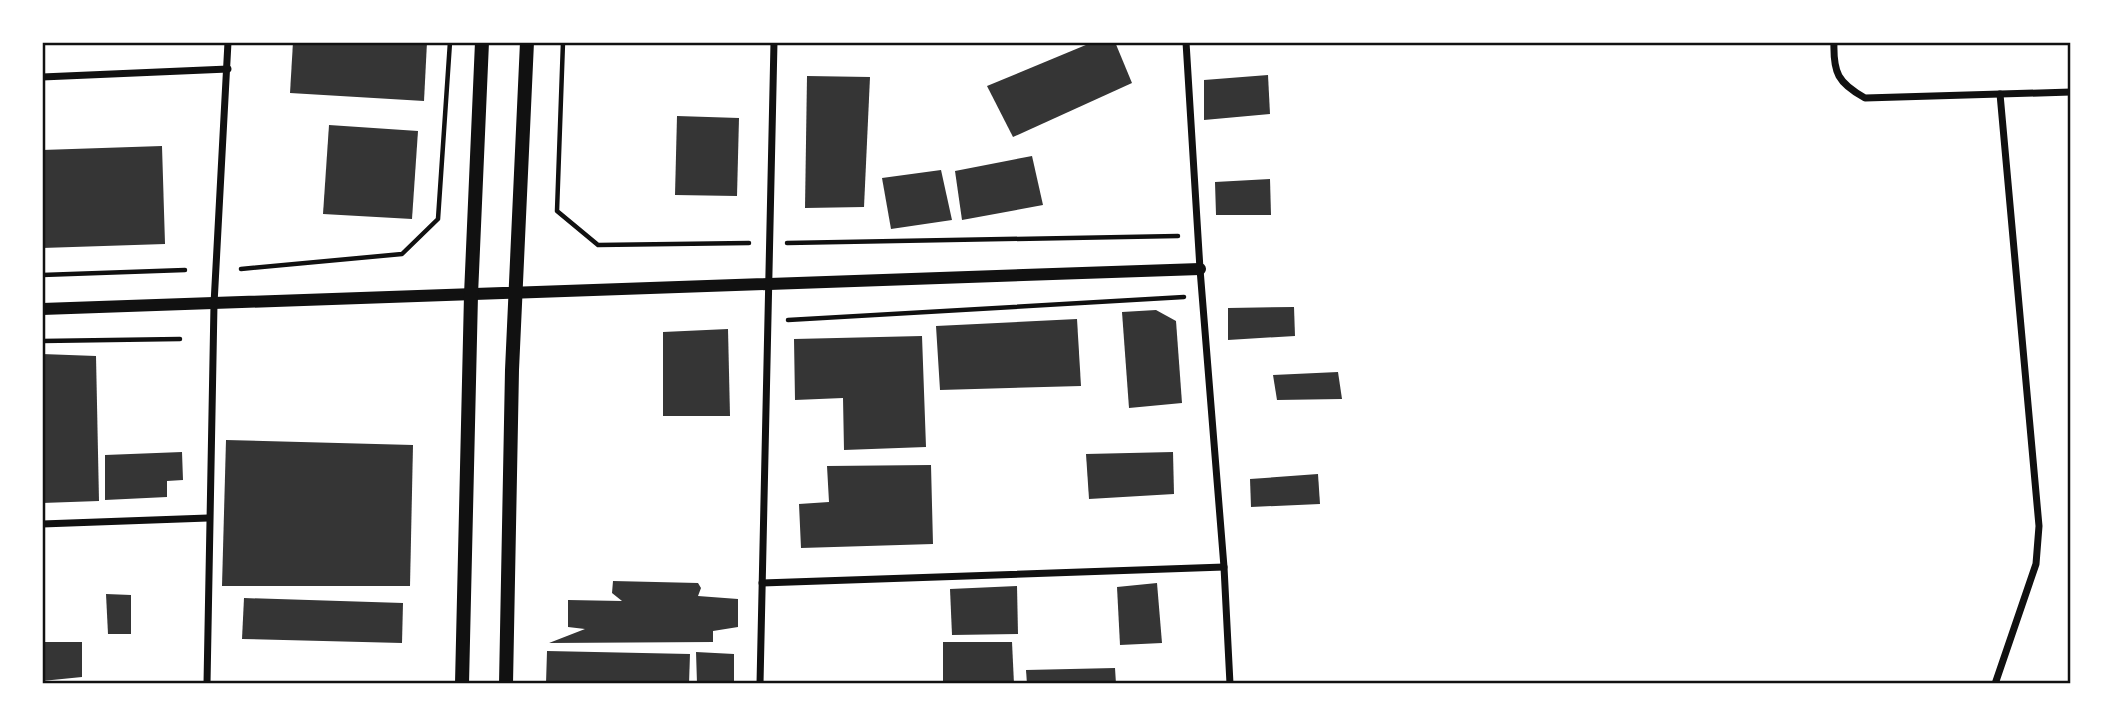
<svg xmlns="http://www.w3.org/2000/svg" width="2113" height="726" font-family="'Nunito Sans',sans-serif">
<rect width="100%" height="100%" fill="#fff"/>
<g fill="#353535">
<path d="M293,42H427L424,101L290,93Z"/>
<path d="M1093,42H1115L1132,83L1013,137L987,86Z"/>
<path d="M1268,75L1270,114L1204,120V80Z"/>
<path d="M807,76L870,77L864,207L805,208Z"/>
<path d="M677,116L739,118L737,196L675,195Z"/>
<path d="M329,125L418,131L412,219L323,214Z"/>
<path d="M162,146L165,244L42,248V150Z"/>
<path d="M1032,156L1043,205L962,220L955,171Z"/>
<path d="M941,170L952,220L891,229L882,178Z"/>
<path d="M1270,179L1271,215H1216L1215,182Z"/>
<path d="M1294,307L1295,336L1228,340V308Z"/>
<path d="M1156,310L1176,321L1182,403L1129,408L1122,312Z"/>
<path d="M1077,319L1081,386L940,390L936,326Z"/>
<path d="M728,329L730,416H663V332Z"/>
<path d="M922,336L926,447L844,450L843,398L795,400L794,339Z"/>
<path d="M42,354L96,356L99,501L42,503Z"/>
<path d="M1338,372L1342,399L1277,400L1273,375Z"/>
<path d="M226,440L413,445L410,586H222Z"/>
<path d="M182,452L183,480L167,481V497L105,500V455Z"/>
<path d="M1173,452L1174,494L1089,499L1086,454Z"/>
<path d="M931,465L933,544L801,548L799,504L829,502L827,466Z"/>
<path d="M1318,474L1320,504L1251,507L1250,479Z"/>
<path d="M613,581L698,583L701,588L698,596L738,599V627L713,631V642L549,643L585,629L568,627V600L622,601L612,593Z"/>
<path d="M1157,583L1162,643L1120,645L1117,587Z"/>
<path d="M1017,586L1018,634L952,635L950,589Z"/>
<path d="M106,594L131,595V634H108Z"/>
<path d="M244,598L403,603L402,643L242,639Z"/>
<path d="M42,642H82V677L42,681Z"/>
<path d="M943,642H1012L1014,684H943Z"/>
<path d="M547,651L690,654L689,684H546Z"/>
<path d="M696,652L734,654V684H697Z"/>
<path d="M1115,668L1116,684H1027L1026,670Z"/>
</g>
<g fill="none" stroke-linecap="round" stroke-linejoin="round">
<g stroke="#111" stroke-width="4.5">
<path d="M563,42L557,211L598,245L749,243"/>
<path d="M787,243L1178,236"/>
<path d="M241,269L402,254L438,219L450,42"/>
<path d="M42,275L185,270"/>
<path d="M788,320L1184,297"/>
<path d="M42,341L180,339"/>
</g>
<g stroke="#111" stroke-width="7">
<path d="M1186,42L1200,269L1224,567L1230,684"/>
<path d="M1834,42C1833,73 1838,83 1865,98L2071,92"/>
<path d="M42,77L228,69"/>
<path d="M42,524L208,518"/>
<path d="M762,583L1224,567"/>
<path d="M207,684L214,304L228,42"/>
<path d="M760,684L774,42"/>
<path d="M1995,684L2036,564L2039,526L2000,94"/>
</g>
<path stroke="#111" stroke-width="12" d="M42,309L1200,269"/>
<g stroke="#111" stroke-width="14">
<path d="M462,684L471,295L482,42"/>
<path d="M506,684L512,370L527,42"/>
</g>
</g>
<rect width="2113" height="726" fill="none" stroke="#ffffff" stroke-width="88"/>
<rect x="44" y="44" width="2025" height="638" fill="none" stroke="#111" stroke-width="2.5"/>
</svg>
